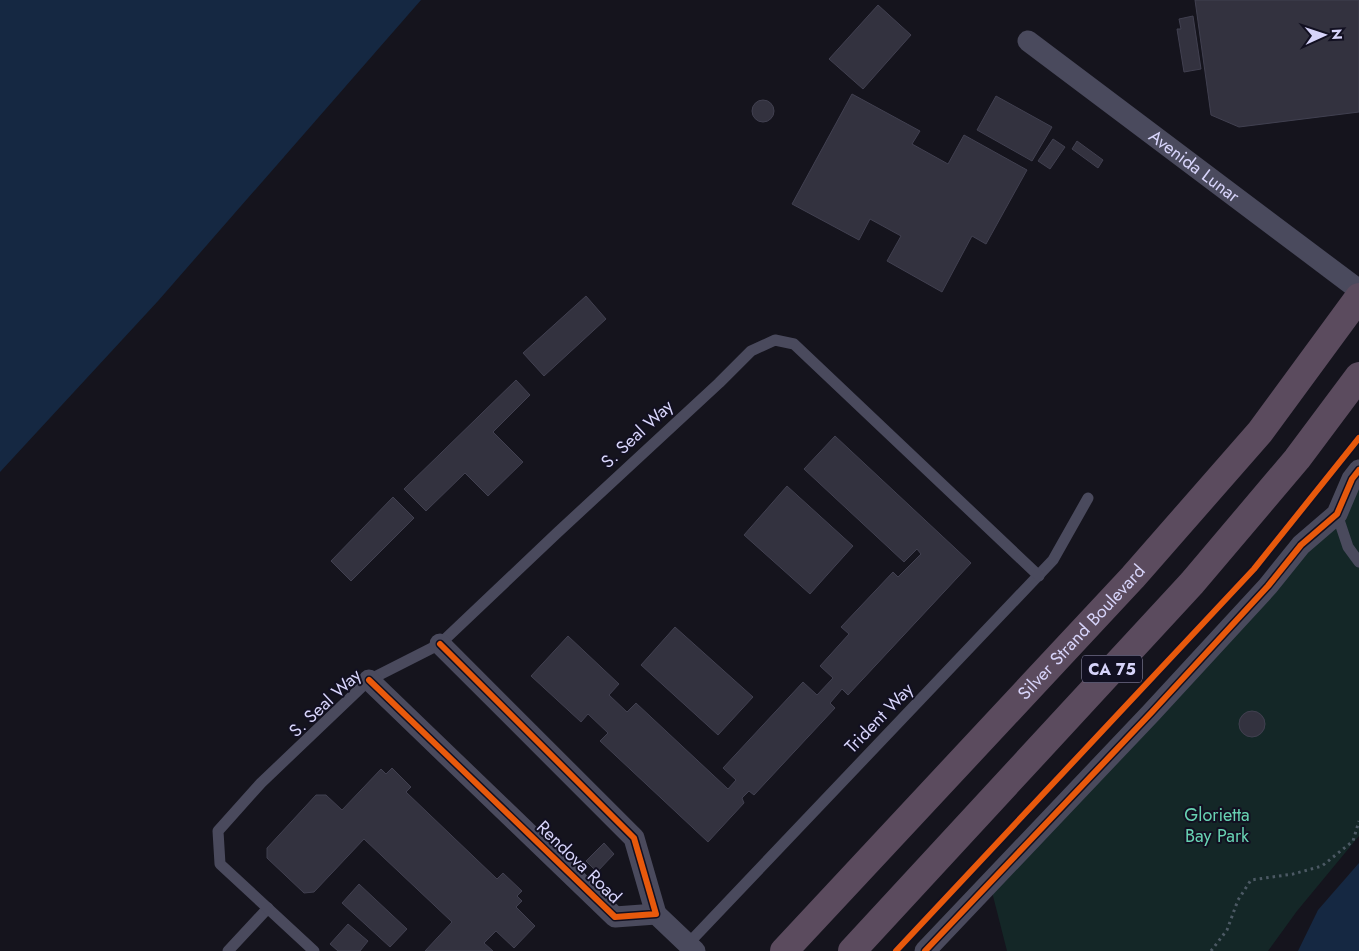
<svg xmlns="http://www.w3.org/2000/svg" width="1359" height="951" font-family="Jost,sans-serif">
<rect width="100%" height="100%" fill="#15141d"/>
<path fill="#142727" d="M1359,489V836L1297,911L1268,951H1007L992,892Z"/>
<g fill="#152842">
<path d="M0,0H421L158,301L0,472Z"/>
<path d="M1359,863V951H1298L1318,910Z"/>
</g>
<g fill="#33323f" stroke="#414050">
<path d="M1195,0H1359V112L1239,127L1211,115Z"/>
<path d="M878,5L911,35L863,89L829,59Z"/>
<path d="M1193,16L1201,69L1184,72L1177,29H1181L1179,19Z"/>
<path d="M852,94L920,131L912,144L948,164L964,135L1027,170L986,244L972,236L942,292L887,261L901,236L870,219L859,240L792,204Z"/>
<path d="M996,96L1052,127L1032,161L977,130Z"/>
<circle cx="763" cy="111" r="11"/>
<path d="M1053,139L1065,147L1050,169L1038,161Z"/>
<path d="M1077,141L1103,160L1098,168L1072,149Z"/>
<path d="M586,296L606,319L544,376L523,353Z"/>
<path d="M516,380L530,395L493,432L523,462L488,496L465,473L426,511L404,489Z"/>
<path d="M835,436L971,563L848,695L842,689L830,703L835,708L754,795L749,791L742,798L744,803L708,842L600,741L608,733L588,714L581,722L531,676L568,636L619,684L609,695L627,712L636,703L728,789L736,780L723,768L803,682L817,695L833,678L820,666L849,634L841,627L893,572L898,577L921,554L917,549L904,562L804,469Z"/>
<path d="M787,486L853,546L810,594L744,535Z"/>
<path d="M393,497L414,518L351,581L331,561Z"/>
<path d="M675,627L753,697L718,735L641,665Z"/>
<circle cx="1252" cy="724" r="13"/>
<path d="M392,768L411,787L406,792L497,879L503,873L522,891L517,896L522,901L516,907L535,926L514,948L496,931L484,943L493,951H425L452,922L364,839L314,892L304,893L267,858V848L316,795H326L342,810L381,769L386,774Z"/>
<path d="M604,843L614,854L597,872L586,861Z"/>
<path d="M359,884L407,929L390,947L342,903Z"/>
<path d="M348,924L368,941L360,951H338L330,944Z"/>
</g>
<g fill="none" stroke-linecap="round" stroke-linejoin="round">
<path stroke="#4c5964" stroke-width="3" stroke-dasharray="2.5 4" stroke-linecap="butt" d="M1211,951L1227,930L1238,900L1251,880L1293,874L1322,866L1353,841L1359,821"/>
<g stroke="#4a4a5d" stroke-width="11">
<path d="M1337,514L1348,547L1359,562"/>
<path d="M686,946L1053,560L1088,498"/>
<path d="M228,951L268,908"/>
<path d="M314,951L220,864L218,831L261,783L369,680L440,644L557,533L719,383L751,351L775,340L794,344L1039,576"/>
</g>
<g stroke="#4a4a5d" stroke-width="21">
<path id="s1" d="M1028,41L1359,290"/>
<path d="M369,680L615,917L656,914L634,838L440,644"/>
<path d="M656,914L695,951"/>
<path d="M925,951L1151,713L1268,586L1301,545L1337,514L1352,479L1359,470"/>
</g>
<g stroke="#5b4b5e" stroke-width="28">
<path id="s2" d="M784,951L1133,577L1260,432L1359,297"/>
<path d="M852,951L1192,583L1297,459L1359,376"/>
</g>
<g stroke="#121021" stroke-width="9">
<g id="cycleway">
<path d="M369,680L615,917L656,914L634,838L440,644"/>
<path d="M896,951L1254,569L1359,438"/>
<path d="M925,951L1151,713L1268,586L1301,545L1337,514L1352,479L1359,470"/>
</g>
</g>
<use href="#cycleway" stroke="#e8590c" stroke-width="6"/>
</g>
<g text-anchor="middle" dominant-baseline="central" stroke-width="4" stroke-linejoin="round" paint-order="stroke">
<rect fill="#121021" stroke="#9c99b9" stroke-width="1" x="1082" y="655.5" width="60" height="27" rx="4"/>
<g font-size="16" font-weight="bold" fill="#d7d4fa">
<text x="1112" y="669">CA 75</text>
</g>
<g font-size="18" fill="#d7d4fa" stroke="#121021">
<text stroke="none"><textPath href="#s1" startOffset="208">Avenida Lunar</textPath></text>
<text transform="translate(637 434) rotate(-43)">S. Seal Way</text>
<text stroke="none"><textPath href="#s2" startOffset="436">Silver Strand Boulevard</textPath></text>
<text transform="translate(325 703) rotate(-43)">S. Seal Way</text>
<text transform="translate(879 718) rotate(-46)">Trident Way</text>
<text transform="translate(579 862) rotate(44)">Rendova Road</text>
</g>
<g font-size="18" fill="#68d2b3" stroke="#121021">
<text x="1217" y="815">Glorietta<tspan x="1217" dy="21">Bay Park</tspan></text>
</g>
</g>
<g transform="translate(1324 35) rotate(87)" stroke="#121021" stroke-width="4" paint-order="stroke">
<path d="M0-4L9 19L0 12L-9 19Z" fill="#d7d4fa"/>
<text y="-8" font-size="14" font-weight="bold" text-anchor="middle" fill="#d7d4fa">N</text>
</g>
</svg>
